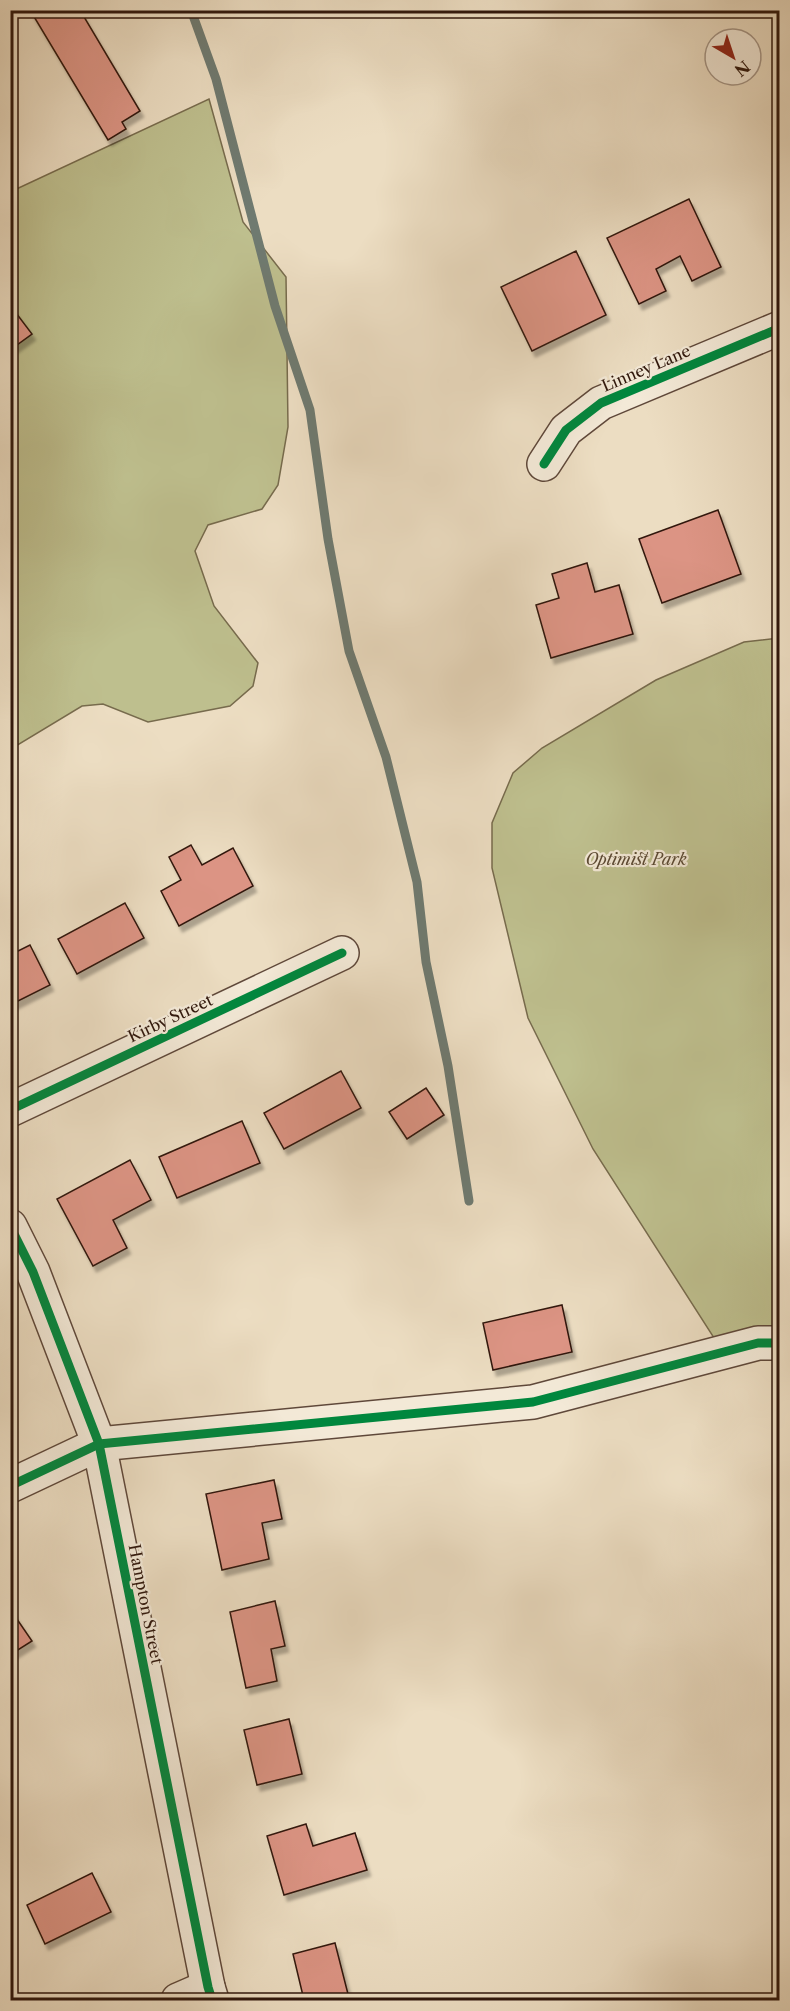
<svg xmlns="http://www.w3.org/2000/svg" width="790" height="2011" font-family="'Libre Caslon Text',serif">
<defs>
<filter id="shadow"><feDropShadow dx="3.5" dy="6" stdDeviation="1.5" flood-color="#0004"/></filter>
</defs>
<rect width="100%" height="100%" fill="#ecddc2"/>
<filter id="stains"><feTurbulence type="fractalNoise" baseFrequency=".00333" numOctaves="4"/><feColorMatrix values="0 0 0 0 .2 0 0 0 0 .09 0 0 0 0 .02 0 0 0 .5 -.17"/></filter>
<radialGradient id="worn" r=".72"><stop offset=".6" stop-color="#630" stop-opacity="0"/><stop offset="1" stop-color="#630" stop-opacity=".3"/></radialGradient>
<g fill="#bebf8e" stroke="#776b4d" stroke-width="1.5">
<path d="M209,99L243,222L286,277L288,427L278,485L262,509L208,525L195,551L214,606L258,663L253,686L230,706L148,722L103,704L82,706L11,749L10,192Z"/>
<path d="M779,638V1343L723,1352L593,1149L528,1018L492,868V823L513,773L542,748L656,680L744,642Z"/>
</g>
<g fill="none" stroke-linecap="round" stroke-linejoin="round">
<path stroke="#6f7a70" stroke-width="9" d="M191,10L216,79L275,306L310,410L328,539L349,651L386,757L417,882L426,962L448,1066L469,1201"/>
</g>
<g fill="#dc9484" stroke="#30170c" stroke-width="1.5" filter="url(#shadow)">
<path d="M30,10H80L140,111L122,122L126,129L108,140Z"/>
<path d="M689,199L721,267L692,281L680,256L656,269L666,291L639,304L607,238Z"/>
<path d="M576,251L606,315L532,351L501,287Z"/>
<path d="M10,305L32,334L10,350Z"/>
<path d="M718,510L741,574L662,603L639,539Z"/>
<path d="M587,563L595,592L619,585L633,634L551,658L536,605L559,598L552,574Z"/>
<path d="M191,845L202,865L233,848L253,886L179,926L161,891L181,880L169,857Z"/>
<path d="M125,903L144,938L77,974L58,939Z"/>
<path d="M30,945L50,985L10,1005V955Z"/>
<path d="M341,1071L361,1108L284,1149L264,1113Z"/>
<path d="M426,1088L444,1115L407,1139L389,1112Z"/>
<path d="M242,1121L260,1163L177,1198L159,1157Z"/>
<path d="M130,1160L151,1200L113,1220L127,1248L93,1266L57,1199Z"/>
<path d="M562,1305L572,1352L493,1370L483,1323Z"/>
<path d="M274,1480L282,1519L262,1523L269,1559L222,1570L206,1494Z"/>
<path d="M275,1601L285,1646L271,1649L277,1681L246,1688L230,1612Z"/>
<path d="M10,1609L32,1641L10,1655Z"/>
<path d="M289,1719L302,1774L257,1785L244,1730Z"/>
<path d="M306,1824L313,1846L355,1833L367,1870L284,1895L267,1836Z"/>
<path d="M92,1873L111,1912L45,1944L27,1905Z"/>
<path d="M335,1943L349,1998L339,2000H304L293,1954Z"/>
</g>
<g fill="none" stroke-linecap="round" stroke-linejoin="round">
<g stroke="#5f483a" stroke-width="36">
<g id="street">
<path d="M544,464L566,430L601,403L780,328"/>
<path d="M10,1110L342,953"/>
<path d="M10,1226L33,1272L99,1444L208,1987L212,2000"/>
<path d="M10,1486L99,1444L533,1402L758,1343H780"/>
<path d="M178,2000L208,1987"/>
</g>
</g>
<use href="#street" stroke="#f3e9d7" stroke-width="33"/>
<g stroke="#f3e9d7" stroke-width="13">
<g id="cycleway">
<path d="M544,464L566,430L601,403L780,328"/>
<path d="M10,1110L342,953"/>
<path d="M10,1226L33,1272L99,1444L208,1987L212,2000"/>
<path d="M10,1486L99,1444L533,1402L758,1343H780"/>
</g>
</g>
<use href="#cycleway" stroke="#00873e" stroke-width="9"/>
</g>
<g text-anchor="middle" dominant-baseline="central" stroke-width="4.5" stroke-linejoin="round" paint-order="stroke">
<g font-size="16" fill="#30170c" stroke="#f3e9d7">
<text transform="translate(646 368) rotate(-23)">Linney Lane</text>
<text transform="translate(170 1018) rotate(-25)">Kirby Street</text>
<text transform="translate(146 1604) rotate(79)">Hampton Street</text>
</g>
<g font-size="16" font-style="italic" fill="#5b4933" stroke="#f3e9d7">
<text x="636" y="859">Optimist Park</text>
</g>
</g>
<rect width="790" height="2011" fill="none" stroke="#ecddc2" stroke-width="36"/>
<rect x="12" y="12" width="766" height="1987" fill="none" stroke="#30170c" stroke-width="3"/>
<rect x="18" y="18" width="754" height="1975" fill="none" stroke="#30170c" stroke-width="1.5"/>
<g transform="translate(733 57) rotate(141)"><circle r="28" fill="#f3e9d7" stroke="#a59586" stroke-width="1.5"/>
<path d="M0-4.5L10 22L0 15L-10 22Z" fill="#8f2418"/>
<text y="-9" font-size="16" font-weight="bold" text-anchor="middle" fill="#30170c">N</text>
</g>
<rect width="100%" height="100%" filter="url(#stains)"/>
<rect width="100%" height="100%" fill="url(#worn)"/>
</svg>
